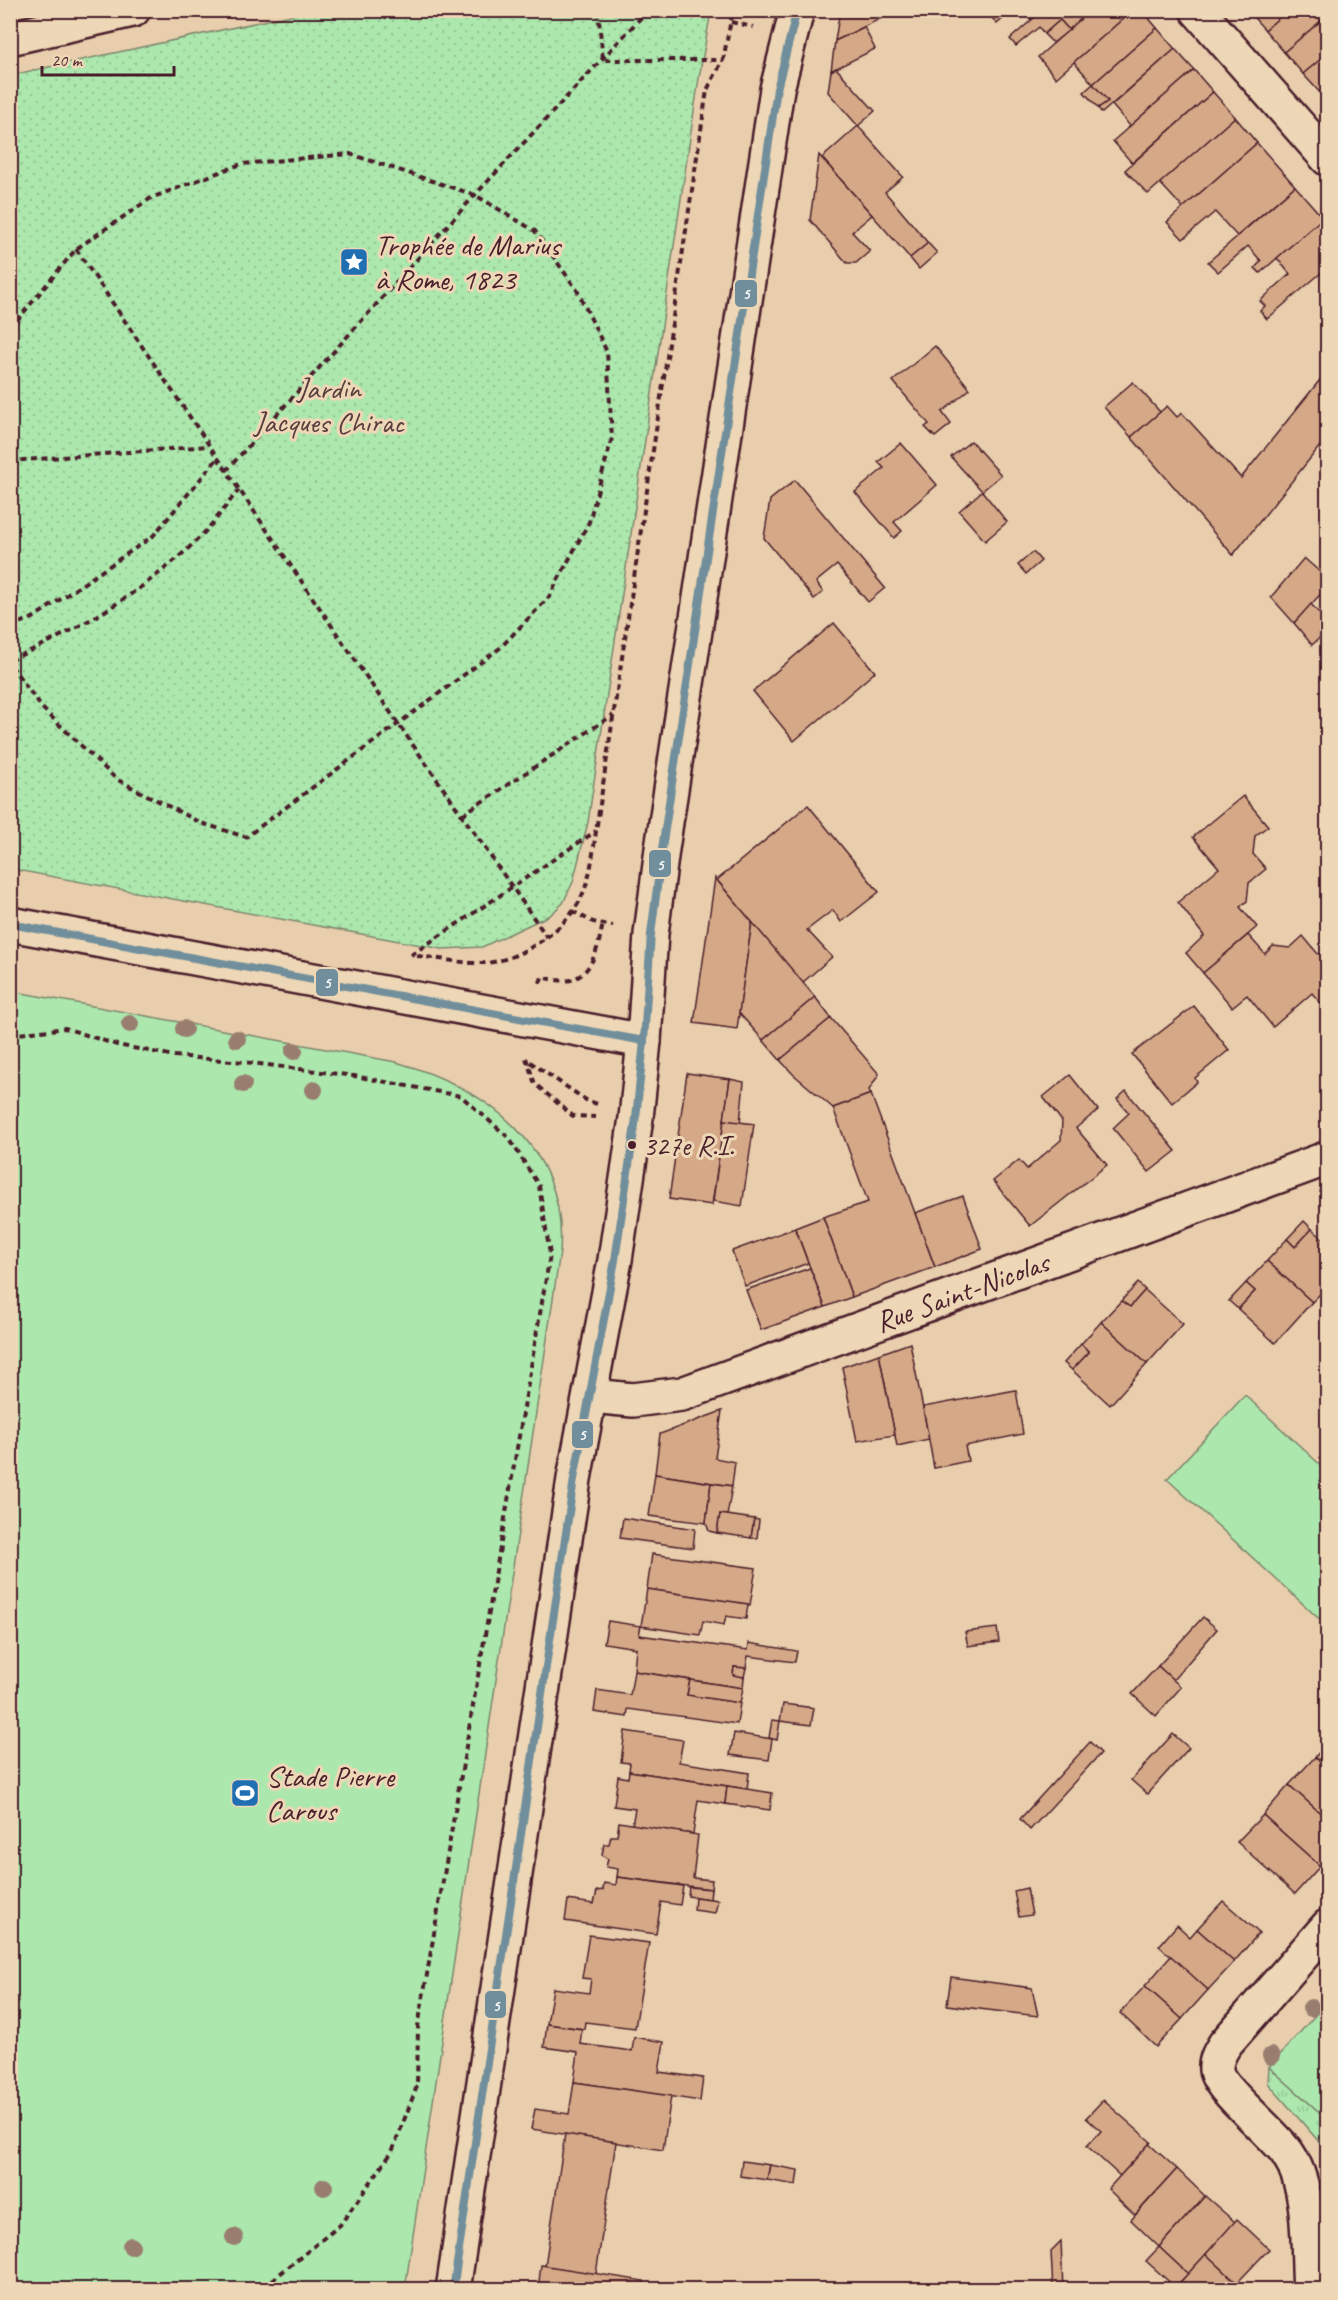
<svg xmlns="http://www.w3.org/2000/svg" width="1338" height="2300" font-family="Caveat,sans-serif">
<defs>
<pattern id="grass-tufts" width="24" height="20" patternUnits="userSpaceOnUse" patternTransform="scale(1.5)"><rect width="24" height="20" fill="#ace8ad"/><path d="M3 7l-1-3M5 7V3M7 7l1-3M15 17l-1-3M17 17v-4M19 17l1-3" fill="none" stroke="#96c795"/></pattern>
<pattern id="park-dots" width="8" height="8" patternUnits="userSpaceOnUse" patternTransform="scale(1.5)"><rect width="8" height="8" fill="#ace8ad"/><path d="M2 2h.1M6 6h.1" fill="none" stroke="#96c795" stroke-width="1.8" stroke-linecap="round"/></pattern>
</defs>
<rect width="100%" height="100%" fill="#e8cead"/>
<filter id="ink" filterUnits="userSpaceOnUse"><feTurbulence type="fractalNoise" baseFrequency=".0167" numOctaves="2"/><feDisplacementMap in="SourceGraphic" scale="12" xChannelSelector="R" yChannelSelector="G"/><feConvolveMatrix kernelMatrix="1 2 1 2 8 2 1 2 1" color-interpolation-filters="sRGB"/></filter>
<g filter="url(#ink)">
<path fill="url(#grass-tufts)" stroke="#7b846c" stroke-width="1.5" d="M1269,2067L1327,2119V2160L1320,2143L1268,2083Z"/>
<path fill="url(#park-dots)" stroke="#7b846c" stroke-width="1.5" d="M315,10L711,11L699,78L588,822L573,882L563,903L550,915L482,947L442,949L11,869V75Z"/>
<g fill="#ace8ad" stroke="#7b846c" stroke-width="1.5">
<path d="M11,991L396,1062C487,1088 568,1147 560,1252L405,2289H11Z"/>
<path d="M1245,1395L1327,1471V1626L1167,1479Z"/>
<path d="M1327,2002V2119L1269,2067Z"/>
</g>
<g fill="#d5a987" stroke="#4a1f2b" stroke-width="1.5">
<path d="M840,10H883L886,16L835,41Z"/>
<path d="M991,10H1013L997,24L988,13Z"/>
<path d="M1023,10H1043L1031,20Z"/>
<path d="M1043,10H1091L1069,30L1060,20L1044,34L1039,27L1016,46L1010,39Z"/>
<path d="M1091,10H1133L1056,78L1038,57Z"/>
<path d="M1133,10H1142L1157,28L1093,84L1074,62Z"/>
<path d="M1247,10H1288L1265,30Z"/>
<path d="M1288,10H1328V15L1284,52L1265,30Z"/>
<path d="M1328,15V53L1303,74L1284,52Z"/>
<path d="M1060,20L1069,30L1053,43L1044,34Z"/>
<path d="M864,27L875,49L831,71L835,41Z"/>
<path d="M1157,28L1175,49L1102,113L1098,108L1108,101L1093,84Z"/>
<path d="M1175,49L1194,70L1130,126L1112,105Z"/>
<path d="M1328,53V94L1324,97L1303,74Z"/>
<path d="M836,68L875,111L858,126L828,92L831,71Z"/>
<path d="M1194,70L1213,92L1132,163L1113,141Z"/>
<path d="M1093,84L1108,101L1098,108L1084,92Z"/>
<path d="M1213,92L1235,117L1148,194L1125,170Z"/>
<path d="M1235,117L1257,143L1183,208L1160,183Z"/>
<path d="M858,126L903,177L885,192L928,243L910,258L822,158Z"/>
<path d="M1257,143L1295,186L1237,236L1215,212L1183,239L1167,222Z"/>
<path d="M819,155L872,215L852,232L870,251L856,263H847L810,220Z"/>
<path d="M1295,186L1323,218L1260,273L1255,268L1261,261L1248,246L1218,272L1208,262Z"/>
<path d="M1323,218L1328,223V267L1267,319L1260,311L1265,306L1260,301L1290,274L1277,258Z"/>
<path d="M928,243L937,253L919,269L910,258Z"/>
<path d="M935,346L970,389L942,412L951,424L935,437L925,427L929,424L893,381Z"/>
<path d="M1328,370V436L1233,555L1131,437L1167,406L1177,417L1182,413L1241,478Z"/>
<path d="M1133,382L1160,412L1131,437L1104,407Z"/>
<path d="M971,441L1001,475L982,491L951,457Z"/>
<path d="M901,443L937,485L894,522L902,531L894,538L855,492L884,468L878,462Z"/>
<path d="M795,480L885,588L868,602L837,565L816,582L823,592L814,599L764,538L770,500Z"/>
<path d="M982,491L1007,522L985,541L959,511Z"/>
<path d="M1033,552L1041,561L1026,574L1018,565Z"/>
<path d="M1304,558L1328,579V586L1294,623L1271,597Z"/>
<path d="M1311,604L1328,623V630L1312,645L1294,623Z"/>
<path d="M834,623L875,672L794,741L753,691Z"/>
<path d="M1243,796L1268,826L1255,836L1253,854L1266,869L1249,883L1247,901L1240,907L1257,927L1203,973L1186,953L1204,936L1178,902L1219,868L1193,837Z"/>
<path d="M808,805L879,892L841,922L833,910L807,930L832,957L802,983L717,880Z"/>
<path d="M715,878L752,922L737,1029L694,1023Z"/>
<path d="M752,922L815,997L763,1040L739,1013Z"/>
<path d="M1248,935L1265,954L1273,946L1290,948L1303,936L1318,954L1328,953V1012L1312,993L1273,1027L1247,995L1232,1007L1203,973Z"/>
<path d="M815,997L831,1018L780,1060L763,1040Z"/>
<path d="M1194,1006L1229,1050L1195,1078L1197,1082L1172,1103L1132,1054Z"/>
<path d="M831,1018L879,1074L869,1090L871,1094L833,1108L793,1074L780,1060Z"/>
<path d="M687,1073L730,1079L712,1205L669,1199Z"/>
<path d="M1070,1075L1098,1110L1076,1128L1107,1165L1030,1226L993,1181L1019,1160L1027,1169L1061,1140L1062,1121L1043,1097Z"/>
<path d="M730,1079L744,1082L740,1123L724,1120Z"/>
<path d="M1126,1091L1176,1151L1149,1172L1113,1128L1129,1113L1117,1099Z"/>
<path d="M871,1094L935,1267L852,1297L823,1217L868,1202L833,1108Z"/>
<path d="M724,1120L754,1124L742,1206L713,1201Z"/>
<path d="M963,1196L982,1249L935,1267L915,1213Z"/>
<path d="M823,1217L852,1297L825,1307L795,1228Z"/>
<path d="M1304,1221L1312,1229L1295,1247L1287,1239Z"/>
<path d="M795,1228L808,1263L745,1286L732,1251Z"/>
<path d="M1312,1229L1328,1243V1286L1312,1302L1267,1261L1287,1239L1295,1247Z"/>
<path d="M1267,1261L1312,1302L1275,1343L1238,1309L1255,1291L1246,1283Z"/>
<path d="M810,1268L825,1307L761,1330L746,1290Z"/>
<path d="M1138,1283L1145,1290L1130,1307L1121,1301Z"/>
<path d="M1246,1283L1255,1291L1238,1309L1229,1301Z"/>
<path d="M1145,1290L1183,1324L1147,1364L1101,1322L1121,1301L1130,1307Z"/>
<path d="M1101,1322L1147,1364L1110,1405L1072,1370L1089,1352L1081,1344Z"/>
<path d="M910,1343L929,1439L897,1446L879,1354Z"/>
<path d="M1081,1344L1089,1352L1072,1370L1064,1363Z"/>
<path d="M879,1354L895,1435L857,1441L842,1367Z"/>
<path d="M1016,1390L1023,1434L965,1446L968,1461L934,1468L923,1407Z"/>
<path d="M722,1411L715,1458L735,1462L732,1486L655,1474L660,1434Z"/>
<path d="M655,1474L711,1483L706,1523L649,1516Z"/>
<path d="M711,1483L732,1486L727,1516L720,1514L717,1533L709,1531L706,1523Z"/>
<path d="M720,1514L754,1519L751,1538L717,1533Z"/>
<path d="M623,1518L695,1529L693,1548L620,1538Z"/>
<path d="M754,1519L759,1520L757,1538H751Z"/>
<path d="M652,1554L756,1568L750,1605L647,1589Z"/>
<path d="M647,1589L748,1604L746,1619L726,1616L724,1625L703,1621L700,1635L641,1626Z"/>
<path d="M1203,1617L1217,1629L1173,1680L1158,1666Z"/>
<path d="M608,1621L641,1626L639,1635L748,1650L749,1643L797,1651L795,1662L748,1656L746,1668L734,1667L733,1675L744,1677L743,1688L634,1671L636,1648L604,1643Z"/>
<path d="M997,1628L999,1642L968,1646L965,1632Z"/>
<path d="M1158,1666L1181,1687L1156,1716L1132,1694Z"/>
<path d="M734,1667L746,1668L744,1677L733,1675Z"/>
<path d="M634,1671L690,1680L687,1695L740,1703L737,1724L628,1709L627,1717L594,1712L597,1690L630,1695Z"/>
<path d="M690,1680L743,1688L740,1703L687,1695Z"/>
<path d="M783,1704L814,1708L811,1725L780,1721Z"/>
<path d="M772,1720L780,1721L777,1740L769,1738Z"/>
<path d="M625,1731L683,1740L679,1762L749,1773L747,1789L629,1771L630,1763L621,1762Z"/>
<path d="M734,1733L772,1739L769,1760L730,1755Z"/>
<path d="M1173,1734L1189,1748L1147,1794L1131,1780Z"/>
<path d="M1090,1742L1101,1753L1030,1830L1020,1819Z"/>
<path d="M1328,1743V1768L1315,1757Z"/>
<path d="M1315,1757L1328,1768V1820L1289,1785Z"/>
<path d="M629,1771L727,1786L725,1804L698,1800L693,1834L632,1825L635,1809L614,1806L618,1776L628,1778Z"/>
<path d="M1289,1785L1328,1820V1858L1320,1866L1263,1815Z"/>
<path d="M727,1786L772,1793L770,1810L725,1804Z"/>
<path d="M1263,1815L1320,1866L1295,1894L1237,1842Z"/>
<path d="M619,1822L698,1835L693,1878L712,1880L711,1889L617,1877L618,1869L606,1867L608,1859L602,1855L604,1844H609L611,1836H617Z"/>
<path d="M617,1877L683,1886L680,1905L661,1902L656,1934L565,1921L568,1900L594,1904L597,1891L603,1890L604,1883L616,1885Z"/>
<path d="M689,1887L711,1889L710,1899L688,1896Z"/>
<path d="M1027,1888L1032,1915L1019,1917L1014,1891Z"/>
<path d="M695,1897L718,1900L715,1913L694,1910Z"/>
<path d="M1223,1901L1259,1933L1234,1962L1197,1929Z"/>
<path d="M1177,1925L1190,1937L1197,1929L1234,1962L1208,1990L1159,1946Z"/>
<path d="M589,1935L649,1943L635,2028L585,2022L584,2029L547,2024L553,1988L589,1993L591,1979L582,1978Z"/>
<path d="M1171,1956L1208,1990L1182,2019L1145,1986Z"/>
<path d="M951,1977L1032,1988L1038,2016L947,2005Z"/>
<path d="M1145,1986L1182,2019L1156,2047L1120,2013Z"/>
<path d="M547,2024L582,2029L580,2044L632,2051L634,2037L664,2042L659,2072L703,2078L700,2101L574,2082L578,2052L544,2047Z"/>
<path d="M574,2082L671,2096L663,2150L531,2129L535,2109L569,2114Z"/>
<path d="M1103,2100L1151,2142L1120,2176L1087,2146L1101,2131L1086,2118Z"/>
<path d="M565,2134L616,2142L596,2274L545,2266Z"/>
<path d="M1149,2144L1177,2169L1135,2215L1108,2189Z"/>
<path d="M742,2161L770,2165L767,2180L740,2176Z"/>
<path d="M770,2165L798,2170L796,2185L767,2180Z"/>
<path d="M1177,2169L1205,2196L1159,2247L1131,2220Z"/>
<path d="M1205,2196L1235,2222L1188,2274L1159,2247Z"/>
<path d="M1237,2219L1269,2249L1237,2283L1206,2254Z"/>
<path d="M1061,2241L1063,2290H1053L1051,2251Z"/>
<path d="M1159,2247L1188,2274L1175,2287L1146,2261Z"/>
<path d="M1206,2254L1237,2283L1231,2290H1173Z"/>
<path d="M541,2265L644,2281L642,2290H538Z"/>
</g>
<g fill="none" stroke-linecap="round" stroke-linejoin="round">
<g stroke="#4a1f2b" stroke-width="38">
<g id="street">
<path d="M10,38L133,10"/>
<path d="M10,924L644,1041"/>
<path d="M591,1396L633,1400L682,1394L1328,1158"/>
<path d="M453,2290L574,1479L615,1260L636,1118L644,1041L651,934L662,849L777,89L797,10"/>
<path d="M1310,2290C1307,2248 1312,2189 1288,2154C1275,2134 1218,2089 1216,2070C1215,2060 1220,2052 1225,2044L1328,1926"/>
</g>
</g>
<g stroke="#4a1f2b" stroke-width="38">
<path id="secondary" d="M1197,10L1328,159"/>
</g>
<g stroke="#4a1f2b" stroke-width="4" stroke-dasharray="6 4.5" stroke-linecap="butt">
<path d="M598,10L603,60H723"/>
<path d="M731,22L753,27"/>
<path d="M76,249L399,725L547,937"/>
<path d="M10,329L76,249L151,198L241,164L350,154L475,195L535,231L577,290L607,352L612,438L589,522L549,597L500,648L246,837L201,823L116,779L42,708L10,664"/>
<path d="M10,461L209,446"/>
<path d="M226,471L475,195L648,10"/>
<path d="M10,626L33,618L153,536L218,458"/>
<path d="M10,660C79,630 147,590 200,537C214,523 226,505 239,490"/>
<path d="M462,815L613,715"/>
<path d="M572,911L593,922L613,926"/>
<path d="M411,955L596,831"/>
<path d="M417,956C439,958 463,964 485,963C519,961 567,929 581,898C591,877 593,853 596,831L707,90L723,60L733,10"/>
<path d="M540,983L542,977C550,979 562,982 571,980C594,973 599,943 603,923"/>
<path d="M10,1035L65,1028L117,1045L175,1056L244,1062L354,1076L461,1096L509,1138L539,1186L550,1255L418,2027L417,2086L392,2152L340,2225L260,2290"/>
<path d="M526,1058L535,1084L573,1116L596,1117"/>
<path d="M530,1062L586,1100L597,1104"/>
</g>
<use href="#street" stroke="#edd7b6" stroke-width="33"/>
<use href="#secondary" stroke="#edd7b6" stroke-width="33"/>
<g stroke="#edd7b6" stroke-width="12">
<g id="bus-1">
<path d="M10,924L644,1041"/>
<path d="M453,2290L574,1479L615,1260L636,1118L644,1041L651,934L662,849L777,89L797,10"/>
</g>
</g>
<use href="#bus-1" stroke="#708e9b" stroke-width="8"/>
</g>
<g fill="#997e70">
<circle cx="130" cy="1024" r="9"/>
<circle cx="184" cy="1029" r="9"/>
<circle cx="237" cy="1039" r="9"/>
<circle cx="294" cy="1051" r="9"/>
<circle cx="243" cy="1084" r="9"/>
<circle cx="314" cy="1090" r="9"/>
<circle cx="1311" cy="2008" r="9"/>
<circle cx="1271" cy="2056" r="9"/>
<circle cx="324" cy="2187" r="9"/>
<circle cx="234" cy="2237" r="9"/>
<circle cx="131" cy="2246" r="9"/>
</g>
</g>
<defs>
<g id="sight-square" transform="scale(1.5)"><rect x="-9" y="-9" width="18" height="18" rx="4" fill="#1f6fb2" stroke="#edd7b6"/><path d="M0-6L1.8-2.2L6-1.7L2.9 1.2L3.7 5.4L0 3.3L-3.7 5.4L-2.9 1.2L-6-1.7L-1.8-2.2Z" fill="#fff"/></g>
<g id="stadium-square" transform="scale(1.5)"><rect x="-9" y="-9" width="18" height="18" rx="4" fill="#1f6fb2" stroke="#edd7b6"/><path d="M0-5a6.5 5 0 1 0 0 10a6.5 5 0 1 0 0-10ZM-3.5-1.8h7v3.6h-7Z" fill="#fff"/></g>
</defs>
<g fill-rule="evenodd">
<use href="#sight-square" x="354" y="262"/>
<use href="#stadium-square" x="245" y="1793"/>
</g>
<circle fill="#4a1f2b" stroke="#edd7b6" stroke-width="2" cx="632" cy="1145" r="5"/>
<g text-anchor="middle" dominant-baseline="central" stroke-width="6" stroke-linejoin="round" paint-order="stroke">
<g font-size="28" fill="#4a1f2b" stroke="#edd7b6" text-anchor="start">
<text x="643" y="1145">327e R.I.</text>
</g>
<g font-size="30" fill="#4a1f2b" stroke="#edd7b6" text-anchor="start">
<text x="375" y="245">Trophée de Marius<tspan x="375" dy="34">à Rome, 1823</tspan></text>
<text x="266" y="1776">Stade Pierre<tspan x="266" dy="34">Carous</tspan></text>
</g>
<g font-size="30" fill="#593d3e" stroke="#edd7b6">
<text x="329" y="388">Jardin<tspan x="329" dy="34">Jacques Chirac</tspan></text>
</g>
<g font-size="30" fill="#4a1f2b" stroke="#edd7b6">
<text transform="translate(962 1292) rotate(-20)">Rue Saint-Nicolas</text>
</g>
</g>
<g stroke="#edd7b6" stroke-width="2">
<rect x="734" y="279" width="24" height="29" rx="6" fill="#708e9b"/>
<rect x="648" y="849" width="24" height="29" rx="6" fill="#708e9b"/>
<rect x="315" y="968" width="24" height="29" rx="6" fill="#708e9b"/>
<rect x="571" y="1420" width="23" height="29" rx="6" fill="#708e9b"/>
<rect x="484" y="1990" width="23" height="29" rx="6" fill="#708e9b"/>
</g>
<g font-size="16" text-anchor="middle" font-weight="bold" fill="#fff">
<text x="746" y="299">5</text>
<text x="660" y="870">5</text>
<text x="327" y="988">5</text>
<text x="582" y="1440">5</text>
<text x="496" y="2011">5</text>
</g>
<rect width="1338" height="2300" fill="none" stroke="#edd7b6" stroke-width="36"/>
<rect x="18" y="18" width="1302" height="2264" fill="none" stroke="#4a1f2b" stroke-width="2" filter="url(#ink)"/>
<path d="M42 66v9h132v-9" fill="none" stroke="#4a1f2b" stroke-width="3"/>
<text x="51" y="66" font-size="18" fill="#4a1f2b" stroke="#edd7b6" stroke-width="4.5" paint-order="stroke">20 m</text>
</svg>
